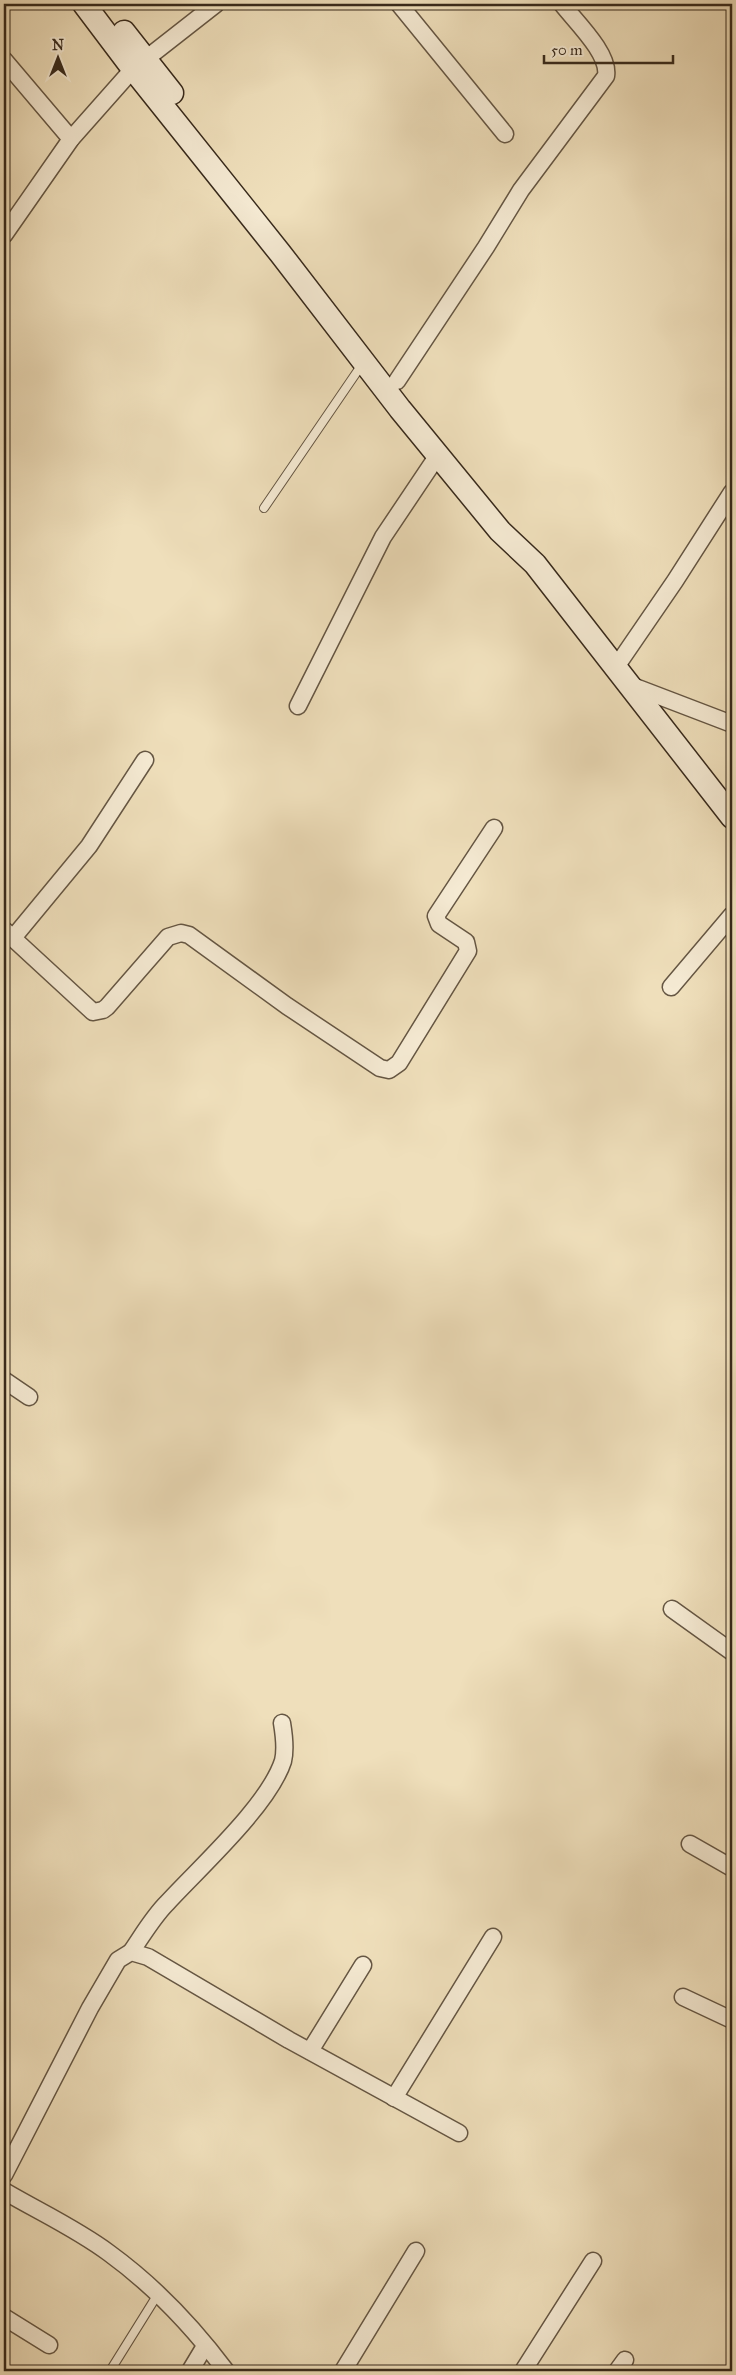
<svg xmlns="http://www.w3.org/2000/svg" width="736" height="2375" font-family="'IM FELL Great Primer',serif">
<rect width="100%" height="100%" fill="#efdfbb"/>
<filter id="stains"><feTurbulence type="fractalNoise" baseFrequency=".004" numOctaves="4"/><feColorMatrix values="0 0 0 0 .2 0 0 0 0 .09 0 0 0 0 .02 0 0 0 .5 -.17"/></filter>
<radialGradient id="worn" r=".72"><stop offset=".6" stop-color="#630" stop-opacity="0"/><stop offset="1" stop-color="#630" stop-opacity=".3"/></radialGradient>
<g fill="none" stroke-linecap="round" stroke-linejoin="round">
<g stroke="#655643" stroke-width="10">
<g id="lane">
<path d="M264,508L363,363"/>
<path d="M110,2371L158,2294"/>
</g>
</g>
<g stroke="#655643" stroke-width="19">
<g id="street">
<path d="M399,4L505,134"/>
<path d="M4,60L71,139"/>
<path d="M4,235L71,139L133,69L216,4"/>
<path d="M397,381L486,247L521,190L606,76C610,54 575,21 562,4"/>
<path d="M616,667L675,581L732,492"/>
<path d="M630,685L732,724"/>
<path d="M298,706L383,537L438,455"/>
<path d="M4,930L93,1012L103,1010L107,1007L168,937L181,933L189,935L287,1006L380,1068L389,1070L399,1063L468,951L466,942L439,924L436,916L494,828"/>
<path d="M13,938L89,846L145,760"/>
<path d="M671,987L732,915"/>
<path d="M4,1380L29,1397"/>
<path d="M672,1609L732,1652"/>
<path d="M690,1844L732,1868"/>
<path d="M131,1952C142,1936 153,1917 167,1903C199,1868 269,1805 283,1761C286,1749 284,1735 282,1723"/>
<path d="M683,1997L732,2020"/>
<path d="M310,2051L363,1965"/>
<path d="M394,2098L493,1937"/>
<path d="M4,2175L90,2008L118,1960L131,1952L148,1957L289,2040L459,2133"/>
<path d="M4,2191C38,2211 77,2229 109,2253C153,2285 193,2327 226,2371"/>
<path d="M4,2317L49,2345"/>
<path d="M190,2371L205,2346"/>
<path d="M343,2371L416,2251"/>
<path d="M523,2371L593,2261"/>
<path d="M617,2371L625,2360"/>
</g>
</g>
<g stroke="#37291b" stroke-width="25">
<g id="secondary">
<path d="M84,4L133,69L280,253L400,409L500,531L535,564L732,817"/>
<path d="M124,32L172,93"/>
</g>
</g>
<use href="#lane" stroke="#f5ead3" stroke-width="8"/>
<use href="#street" stroke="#f5ead3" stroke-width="16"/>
<use href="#secondary" stroke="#f5ead3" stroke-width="22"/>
</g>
<rect width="736" height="2375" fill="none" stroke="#efdfbb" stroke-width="20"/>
<rect x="5" y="5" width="726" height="2365" fill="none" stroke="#37291b" stroke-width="2.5"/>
<rect x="10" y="10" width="716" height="2355" fill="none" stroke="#37291b"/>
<g transform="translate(58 58)" stroke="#f5ead3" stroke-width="4" paint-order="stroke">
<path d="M0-4L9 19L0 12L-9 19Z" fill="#37291b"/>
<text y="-8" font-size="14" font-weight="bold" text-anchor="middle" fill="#37291b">N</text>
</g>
<path d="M544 55v8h129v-8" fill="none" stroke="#37291b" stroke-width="2.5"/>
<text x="551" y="55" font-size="15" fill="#37291b" stroke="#f5ead3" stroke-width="4" paint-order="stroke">50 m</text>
<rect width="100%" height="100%" filter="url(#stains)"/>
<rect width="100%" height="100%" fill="url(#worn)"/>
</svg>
